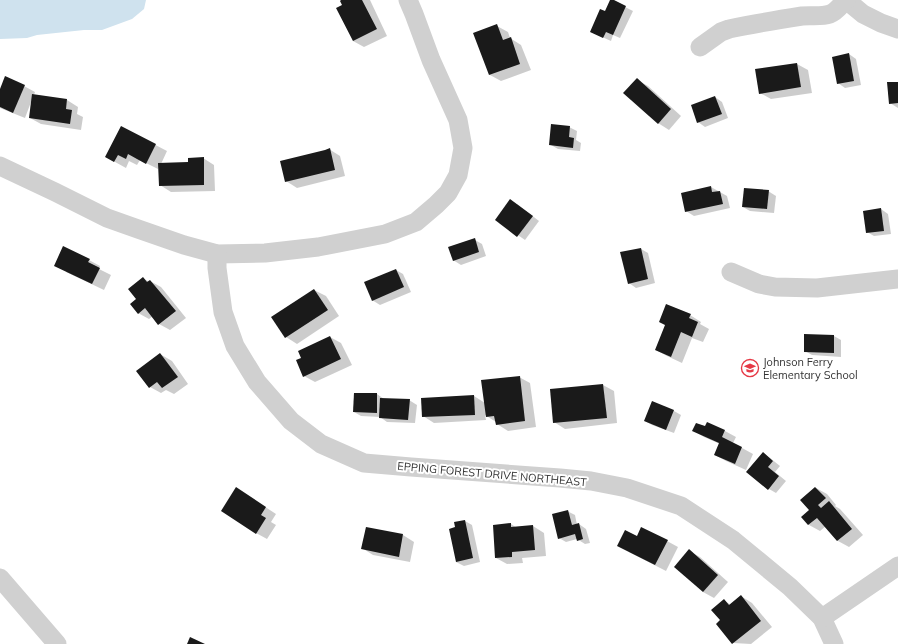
<svg xmlns="http://www.w3.org/2000/svg" width="898" height="644" font-family="Mulish,sans-serif">
<rect width="100%" height="100%" fill="#fff"/>
<path fill="#cfe2ee" d="M0,0H146L144,9L132,19L102,30H84L37,35L27,38L0,39Z"/>
<g fill="#0003">
<path d="M343,0H370L387,36L364,47L353,41L343,6Z"/>
<path d="M611,0L633,11L620,38L613,35L611,41L591,32L605,13Z"/>
<path d="M497,26L508,32L510,38L521,45L531,70L501,81L490,75L475,34Z"/>
<path d="M849,54L856,59L861,85L845,88L838,83Z"/>
<path d="M797,64L808,70L812,93L771,99L760,93L757,70Z"/>
<path d="M637,80L648,86L681,116L669,130L658,123Z"/>
<path d="M898,83V108L890,103Z"/>
<path d="M24,86L35,92L34,95L67,100L78,107L77,114L83,117L81,130L41,124L30,118L31,102L25,118L0,108V91Z"/>
<path d="M715,97L722,102L728,118L705,127L698,122Z"/>
<path d="M121,127L167,151L161,164L189,163L203,158L214,165L215,191L171,192L160,185L159,166L158,169L140,160L137,165L129,161L126,168L106,157Z"/>
<path d="M569,127L577,131L576,140L581,143L580,151L558,149L551,145Z"/>
<path d="M329,149L340,156L345,176L297,188L286,181Z"/>
<path d="M711,187L727,196L730,208L694,216L686,211Z"/>
<path d="M768,191L776,196L774,213L750,211L743,207Z"/>
<path d="M517,204L539,221L525,240L496,220Z"/>
<path d="M881,209L888,214L891,234L874,236L867,232Z"/>
<path d="M475,240L482,244L486,256L461,265L453,260Z"/>
<path d="M641,249L648,253L655,283L636,288L629,283Z"/>
<path d="M89,260L100,266L99,269L111,275L104,290L66,272Z"/>
<path d="M396,270L403,274L411,292L380,305L372,300Z"/>
<path d="M143,278L149,282L150,281L161,287L186,318L170,330L159,324L153,316L149,319L138,313L137,300Z"/>
<path d="M314,290L326,296L339,316L297,344L286,337Z"/>
<path d="M666,306L690,315L701,322L700,324L709,329L703,342L692,338L682,363L667,356L656,350L666,325Z"/>
<path d="M805,335L834,336L841,340V357L812,355L805,351Z"/>
<path d="M330,337L341,343L352,365L315,382L304,376L302,358Z"/>
<path d="M160,354L172,361L188,384L174,394L166,390L161,393L150,387Z"/>
<path d="M519,377L530,383L536,427L508,431L497,424L496,422L485,415L486,420L434,423L423,416L474,396L485,403Z"/>
<path d="M603,385L614,391L617,423L565,429L554,422L551,390Z"/>
<path d="M355,394H377L384,399L409,400L417,405L415,423L387,422L380,417L361,416L354,412Z"/>
<path d="M652,402L674,411L681,415L674,433L652,425L645,421Z"/>
<path d="M705,428L725,431L736,437L733,443L753,454L746,470L726,461L715,455L720,444L704,437L694,431Z"/>
<path d="M763,453L770,458L780,466L775,472L786,481L776,493L769,489L748,472Z"/>
<path d="M816,488L827,494L836,505L835,506L840,509L863,535L849,547L838,541L826,526L820,531L809,525L803,517L810,511Z"/>
<path d="M247,495L276,514L271,522L276,525L267,539L256,533Z"/>
<path d="M567,511L575,515L577,525L579,524L586,529L590,543L585,544L577,539L566,542L559,538Z"/>
<path d="M465,521L472,525L480,562L464,566L456,562V528Z"/>
<path d="M511,524L517,528L533,526L544,533L546,556L522,558L523,563L507,564L496,558Z"/>
<path d="M366,528L403,535L414,542L410,562L373,555L362,548Z"/>
<path d="M637,538L667,541L678,547L666,571L629,552Z"/>
<path d="M689,551L700,557L728,582L714,598L703,592Z"/>
<path d="M741,596L752,603L772,627L751,644L733,643L718,624L722,621L725,601L731,605Z"/>
</g>
<g fill="#1a1a1a">
<path d="M341,0H362L377,29L353,41L336,8L342,5L340,1Z"/>
<path d="M610,0H614L626,6L613,35L606,32L603,38L590,32L600,9L605,11Z"/>
<path d="M497,24L503,40L511,37L520,64L489,75L473,33Z"/>
<path d="M849,53L854,81L837,84L832,57Z"/>
<path d="M797,63L801,87L759,94L755,69Z"/>
<path d="M5,76L25,85L13,113L0,107V89Z"/>
<path d="M637,78L671,109L658,124L623,93Z"/>
<path d="M887,82H898V103L889,104Z"/>
<path d="M32,94L67,99L66,109L72,110L70,124L29,118Z"/>
<path d="M715,96L722,114L697,123L691,105Z"/>
<path d="M551,124L570,126L569,137L574,138L573,148L549,145Z"/>
<path d="M121,126L156,144L146,164L128,154L126,159L118,155L114,162L105,157Z"/>
<path d="M330,148L335,170L285,182L280,161L325,150Z"/>
<path d="M204,157V185L159,186L158,163L188,162V158Z"/>
<path d="M711,186L712,192L720,191L723,204L685,212L681,193Z"/>
<path d="M744,188L769,190L767,209L742,207Z"/>
<path d="M510,199L533,216L517,237L495,220Z"/>
<path d="M881,208L884,231L866,233L863,211Z"/>
<path d="M475,238L479,252L453,261L448,247Z"/>
<path d="M63,246L90,259L88,262L100,268L92,284L54,266Z"/>
<path d="M641,248L648,279L628,284L620,252Z"/>
<path d="M396,269L404,287L372,301L364,282Z"/>
<path d="M143,277L147,282L150,280L176,311L158,325L145,308L138,314L130,304L136,299L128,289Z"/>
<path d="M314,289L328,310L285,338L271,317Z"/>
<path d="M666,304L691,314L689,318L698,322L692,337L681,332L671,357L655,350L665,325L659,322Z"/>
<path d="M804,334L834,335V353L804,352Z"/>
<path d="M330,336L341,359L303,377L296,360L301,358L298,351Z"/>
<path d="M160,353L178,377L162,388L157,382L149,388L136,371Z"/>
<path d="M520,376L525,421L496,425L494,416L486,417L481,380Z"/>
<path d="M603,384L607,418L553,423L550,389Z"/>
<path d="M354,393H377V413L353,412Z"/>
<path d="M474,395L475,415L422,417L421,398Z"/>
<path d="M380,398L410,399L408,420L379,418Z"/>
<path d="M652,401L674,410L666,430L644,421Z"/>
<path d="M707,422L725,430L722,437L742,447L735,464L714,455L719,443L692,431L696,423L705,426Z"/>
<path d="M763,452L773,461L768,467L779,476L768,490L746,472Z"/>
<path d="M236,487L266,507L261,515L266,518L256,534L221,511Z"/>
<path d="M815,487L826,498L818,505L821,508L829,501L852,529L837,541L817,518L808,525L801,517L809,510L800,500Z"/>
<path d="M568,510L572,525L579,523L583,539L577,541L575,534L558,539L552,514Z"/>
<path d="M465,520L473,558L456,562L449,529L455,527L454,522Z"/>
<path d="M511,523V527L533,525L535,550L512,552V557L495,558L493,525Z"/>
<path d="M366,527L403,534L399,557L361,549Z"/>
<path d="M641,527L668,540L655,565L617,546L625,530L637,536Z"/>
<path d="M689,549L718,575L703,592L674,567Z"/>
<path d="M741,595L761,621L732,644L716,624L720,620L711,610L724,599L729,605Z"/>
<path d="M190,637L205,644H187Z"/>
</g>
<g fill="none" stroke-linecap="round" stroke-linejoin="round">
<g stroke="#d0d0d0" stroke-width="19">
<path d="M846,0L863,14L881,23L898,29"/>
<path d="M700,47L721,32L729,29C753,24 777,20 802,16C811,15 821,17 830,14C836,12 841,5 846,0"/>
<path d="M0,166L55,192L107,218L138,229L184,245L217,254L265,253L318,247L385,234L416,222L436,205L448,193L458,175L463,148L458,120L431,60L414,14L408,0"/>
<path d="M217,254V268L223,312L235,346L257,382L291,421L321,444L364,463L411,467L560,478L591,481L627,488L681,506L733,540L790,587L822,618L834,644"/>
<path d="M731,272L759,284L775,287L817,288L898,279"/>
<path d="M0,578L57,644"/>
<path d="M822,618L898,566"/>
</g>
</g>
<defs>
<g id="school-ring" transform="scale(0.9)"><circle r="9.5" fill="#fff" stroke="#e63946" stroke-width="1.5"/><path d="M0-5L7-2L0 1L-7-2ZM-4 1L0 2.5L4 1V4Q0 6-4 4Z" fill="#e63946"/></g>
</defs>
<g fill-rule="evenodd">
<use href="#school-ring" x="750" y="368"/>
</g>
<g text-anchor="middle" dominant-baseline="central" stroke-width="4" stroke-linejoin="round" paint-order="stroke">
<g font-size="11" fill="#333" stroke="#fff" text-anchor="start">
<text x="763" y="362">Johnson Ferry<tspan x="763" dy="13">Elementary School</tspan></text>
</g>
<g font-size="11" fill="#333" stroke="#fff">
<text transform="translate(492 474) rotate(5)">EPPING FOREST DRIVE NORTHEAST</text>
</g>
</g>
</svg>
